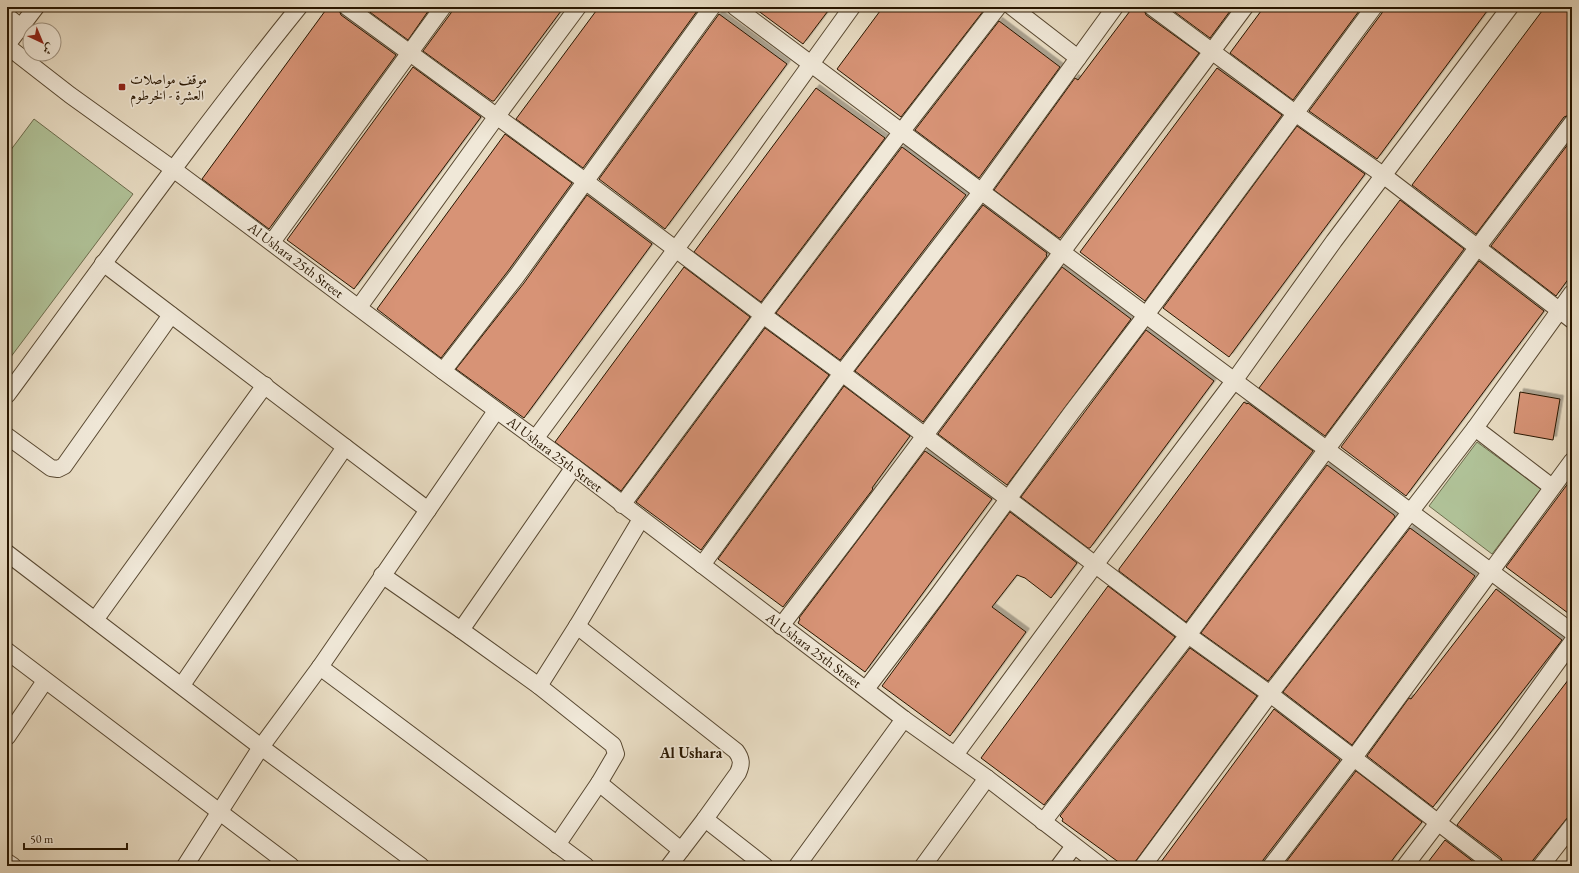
<svg xmlns="http://www.w3.org/2000/svg" width="1579" height="873" font-family="'EB Garamond',Amiri,serif">
<defs>
<filter id="shadow"><feDropShadow dx="3.5" dy="-3.5" stdDeviation="0" flood-color="#0004"/></filter>
</defs>
<rect width="100%" height="100%" fill="#e8dcc3"/>
<filter id="stains"><feTurbulence type="fractalNoise" baseFrequency=".005" numOctaves="4"/><feColorMatrix values="0 0 0 0 .2 0 0 0 0 .09 0 0 0 0 .02 0 0 0 .5 -.17"/></filter>
<radialGradient id="worn" r=".72"><stop offset=".6" stop-color="#630" stop-opacity="0"/><stop offset="1" stop-color="#630" stop-opacity=".3"/></radialGradient>
<g fill="#b0c298" stroke="#6c6c4c">
<path d="M34,119L133,194L7,362V155Z"/>
<path d="M1477,442L1541,489L1492,554L1429,506Z"/>
</g>
<g fill="#d79376" stroke="#281600" filter="url(#shadow)">
<path d="M328,7H338L341,15L396,55L269,229L202,179Z"/>
<path d="M363,7H431L408,40Z"/>
<path d="M452,7H564L494,101H492L423,51L451,13Z"/>
<path d="M599,7H700L583,168L516,119Z"/>
<path d="M753,7H831L803,44Z"/>
<path d="M883,7H980L984,10L901,117L837,69Z"/>
<path d="M1133,7H1143L1146,15L1199,53L1060,238H1059L994,190L1075,78L1078,80Z"/>
<path d="M1168,7H1233L1210,38Z"/>
<path d="M1264,7H1362L1293,100L1230,53Z"/>
<path d="M1383,7H1490L1377,159L1309,111L1382,13Z"/>
<path d="M1545,7H1572V114L1564,117L1476,234L1412,185Z"/>
<path d="M719,14L787,64L665,229L599,179Z"/>
<path d="M999,21L1060,67L979,178L915,130Z"/>
<path d="M413,67L481,117L354,289L287,240Z"/>
<path d="M1217,68L1282,115L1145,301L1080,252Z"/>
<path d="M816,88L885,138L761,302L694,252Z"/>
<path d="M1297,126L1365,174L1229,357L1163,308Z"/>
<path d="M505,134L572,183L508,271L441,358L377,309Z"/>
<path d="M1572,139V274L1556,296L1491,246Z"/>
<path d="M902,147L966,195L840,360L776,313Z"/>
<path d="M587,195L652,244L524,418L456,369L524,283Z"/>
<path d="M1400,200L1464,249L1325,436L1259,388Z"/>
<path d="M983,205L1047,253L1046,255L1047,256L923,422L855,371Z"/>
<path d="M1479,261L1544,311L1406,496L1341,447Z"/>
<path d="M684,267L750,317L621,491L555,442Z"/>
<path d="M1062,267L1131,319L1007,485L938,434Z"/>
<path d="M765,328L829,375L701,550L636,502Z"/>
<path d="M1146,330L1214,381L1090,548H1088L1021,497Z"/>
<path d="M844,386L910,436L872,488L873,489L783,607L718,559Z"/>
<path d="M1520,392L1560,399L1553,440L1514,433Z"/>
<path d="M1244,402L1247,404L1248,403L1313,451L1186,622L1119,571V569Z"/>
<path d="M925,451L992,499L865,672L798,623L800,619L799,618Z"/>
<path d="M1327,465L1394,515L1395,517L1268,681L1201,633Z"/>
<path d="M1572,478V616L1506,567Z"/>
<path d="M1010,512L1077,563L1051,598L1025,578L1017,575L992,607L1026,632L950,736L882,686Z"/>
<path d="M1410,528L1475,576L1352,745L1283,692Z"/>
<path d="M1108,586L1175,637L1044,805L981,758Z"/>
<path d="M1496,589L1562,640L1433,807L1367,756L1409,698L1411,699Z"/>
<path d="M1190,648L1257,696L1132,866H1124L1062,821L1063,819L1060,816Z"/>
<path d="M1572,675V812L1533,860L1531,866H1504L1501,858L1457,825Z"/>
<path d="M1274,709L1340,760L1263,860L1262,866H1158Z"/>
<path d="M1356,771L1422,822L1396,855L1388,866H1283Z"/>
<path d="M1445,840L1479,866H1425Z"/>
</g>
<g fill="none" stroke-linecap="round" stroke-linejoin="round">
<g stroke="#584831" stroke-width="18">
<g id="minor">
<path d="M347,7L585,181L763,315L842,373L1188,635L1270,694L1495,866"/>
<path d="M735,7L1146,315L1572,632"/>
<path d="M1012,7L1078,58"/>
<path d="M1152,7L1295,113L1383,175L1572,320"/>
<path d="M7,16L21,27"/>
<path d="M7,45L36,7"/>
<path d="M7,46L70,95L173,169L443,371L574,467L904,719L987,778L1101,866"/>
<path d="M272,242L443,7"/>
<path d="M103,263L428,510"/>
<path d="M359,307L497,116L578,7"/>
<path d="M443,371L516,277L712,7"/>
<path d="M7,395C103,265 197,133 299,7"/>
<path d="M1475,428L1552,487"/>
<path d="M7,436L51,468L58,469L64,466L171,315"/>
<path d="M535,439L739,164L852,7"/>
<path d="M622,505L763,315L902,131L998,7"/>
<path d="M7,553L261,747L421,866"/>
<path d="M702,565L842,373L981,192L1115,7"/>
<path d="M382,575L461,630L539,686L613,745L616,754L599,783L557,845"/>
<path d="M95,620L265,385"/>
<path d="M577,626L736,751C742,759 742,764 738,773L705,819L669,866"/>
<path d="M781,626L852,533L1245,7"/>
<path d="M461,630L574,467"/>
<path d="M7,651L291,866"/>
<path d="M320,667L586,866"/>
<path d="M182,685L345,447"/>
<path d="M539,686L577,626L641,519"/>
<path d="M866,689L937,596L1072,412L1146,315L1374,7"/>
<path d="M7,737L45,681"/>
<path d="M955,755L1095,565L1234,381L1334,241L1510,7"/>
<path d="M599,783L681,850"/>
<path d="M705,819L765,866"/>
<path d="M1043,822L1188,635L1477,248L1572,123"/>
<path d="M7,862L13,866"/>
<path d="M185,866L261,747L320,667L496,411"/>
<path d="M797,866L904,719"/>
<path d="M923,866L987,778"/>
<path d="M1059,866L1074,846"/>
<path d="M1143,866L1270,694L1475,428L1572,293"/>
<path d="M1271,866L1353,759L1572,461"/>
<path d="M1405,866L1506,733L1572,642"/>
<path d="M1541,866L1572,826"/>
</g>
</g>
<use href="#minor" stroke="#f0e8d8" stroke-width="16"/>
</g>
<rect fill="#8f2418" stroke="#f0e8d8" stroke-width="1.5" x="118" y="83" width="8" height="8" rx="2"/>
<g text-anchor="middle" dominant-baseline="central" stroke-width="3.5" stroke-linejoin="round" paint-order="stroke">
<g font-size="14" fill="#281600" stroke="#f0e8d8" text-anchor="start">
<text x="130" y="79">موقف مواصلات<tspan x="130" dy="16">العشرة - الخرطوم</tspan></text>
</g>
<g font-size="14" fill="#281600" stroke="#f0e8d8">
<text transform="translate(296 260) rotate(37)">Al Ushara 25th Street</text>
<text transform="translate(555 454) rotate(37)">Al Ushara 25th Street</text>
<text transform="translate(814 650) rotate(37)">Al Ushara 25th Street</text>
</g>
<g font-size="15" font-weight="bold" fill="#281600" stroke="#f0e8d8">
<text x="691" y="752">Al Ushara</text>
</g>
</g>
<rect width="1579" height="873" fill="none" stroke="#e8dcc3" stroke-width="24"/>
<rect x="8" y="8" width="1563" height="857" fill="none" stroke="#281600" stroke-width="2"/>
<rect x="12" y="12" width="1555" height="849" fill="none" stroke="#281600"/>
<g transform="translate(42 42) rotate(136)"><circle r="19" fill="#f0e8d8" stroke="#a09482"/>
<path d="M0-3L7 15L0 10L-7 15Z" fill="#8f2418"/>
<text y="-6" font-size="11" font-weight="bold" text-anchor="middle" fill="#281600">ش</text>
</g>
<path d="M24 843v6h103v-6" fill="none" stroke="#281600" stroke-width="2"/>
<text x="30" y="843" font-size="12" fill="#281600" stroke="#f0e8d8" stroke-width="3" paint-order="stroke">50 m</text>
<rect width="100%" height="100%" filter="url(#stains)"/>
<rect width="100%" height="100%" fill="url(#worn)"/>
</svg>
